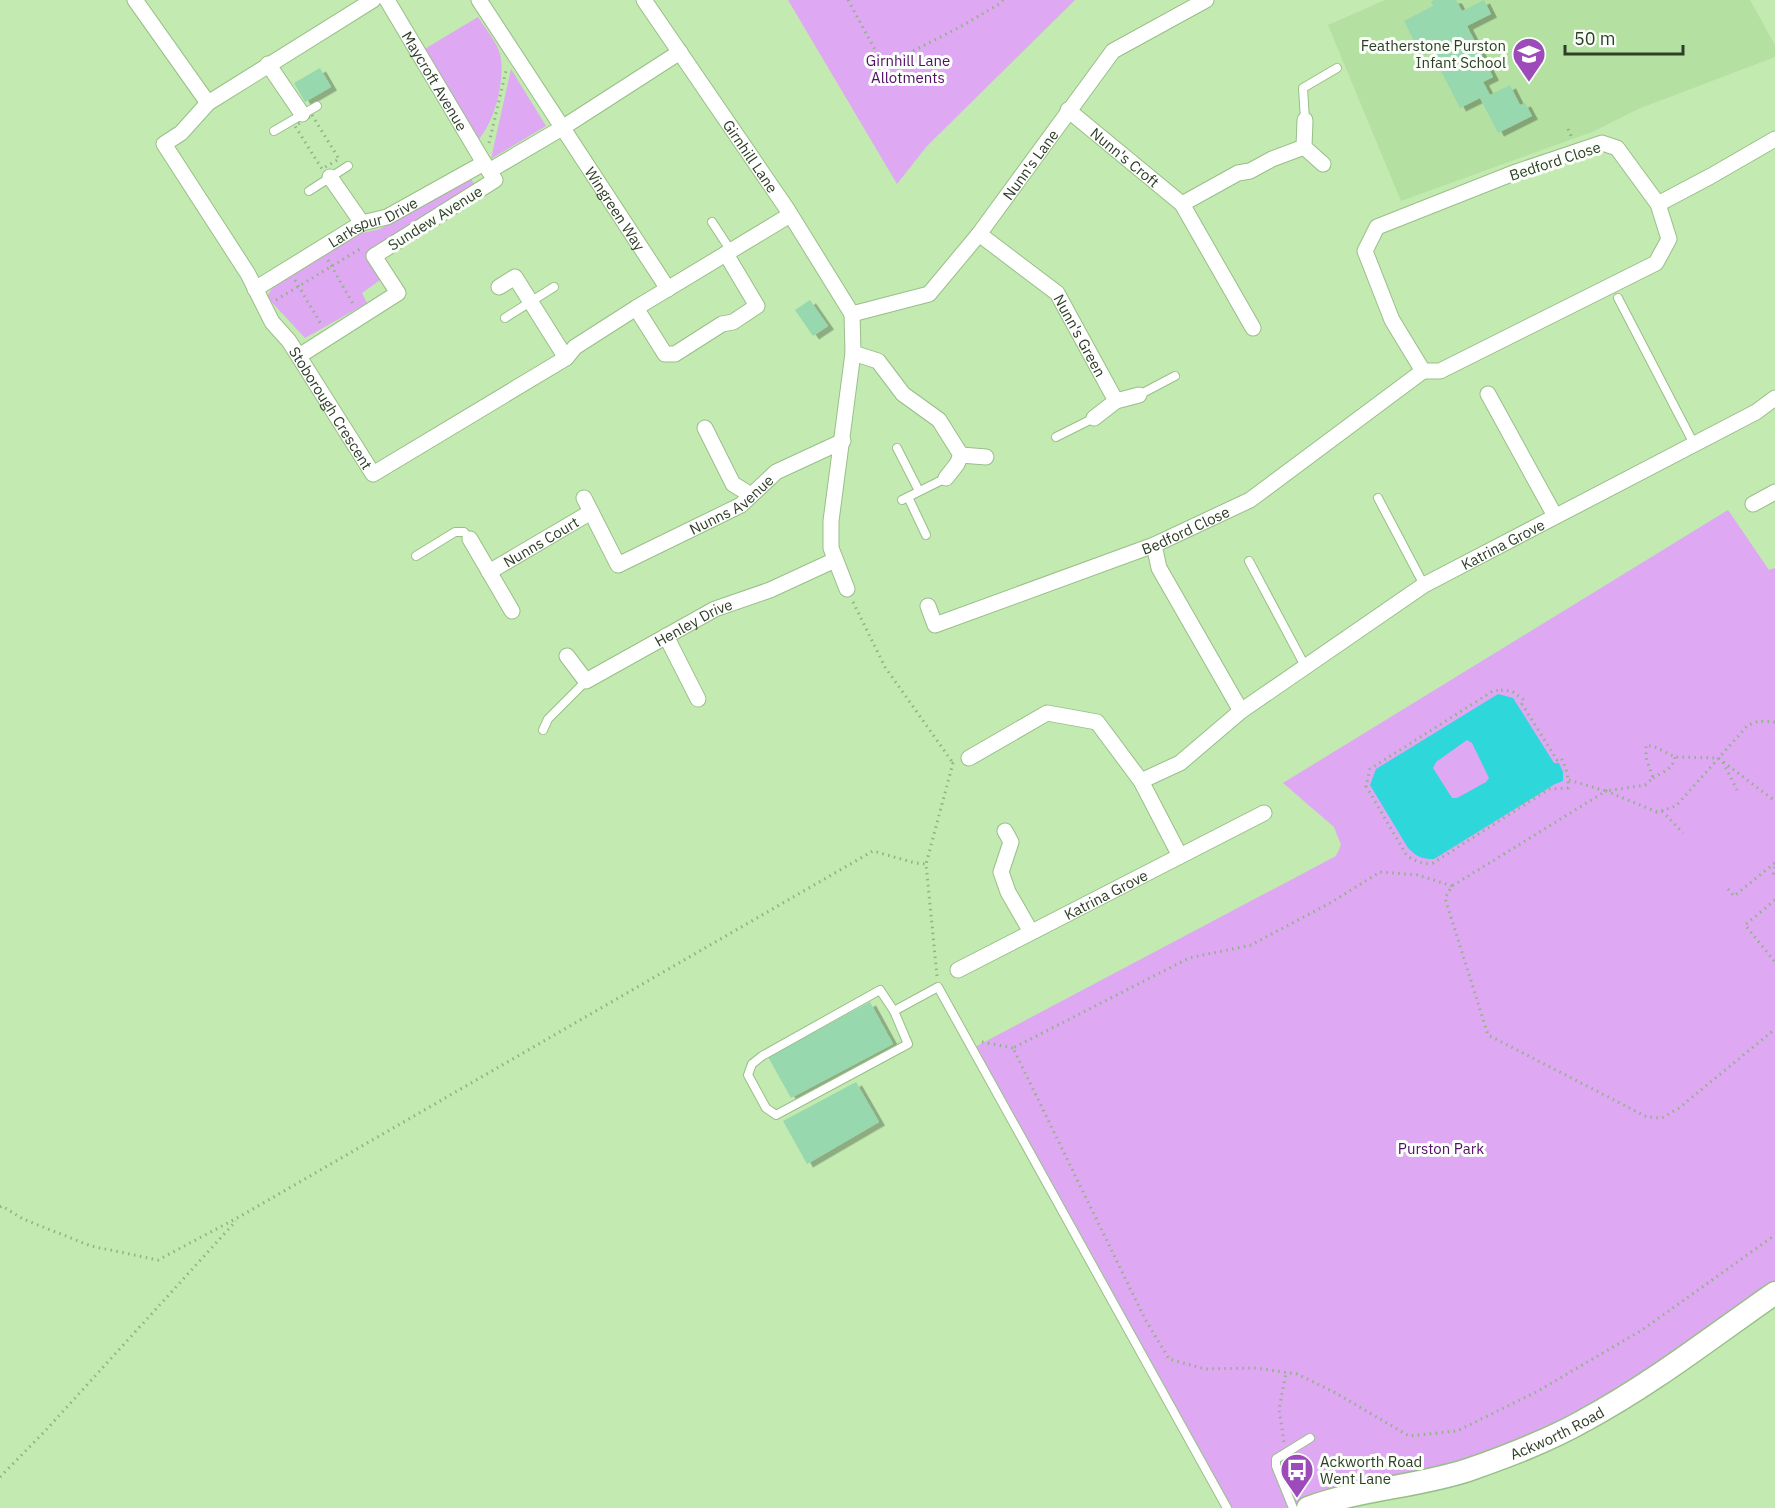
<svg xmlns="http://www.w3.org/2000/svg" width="1775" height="1508" font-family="'IBM Plex Sans',sans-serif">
<defs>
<filter id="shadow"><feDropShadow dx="6" dy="3.5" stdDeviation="0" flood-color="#0004"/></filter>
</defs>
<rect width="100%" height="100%" fill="#c2eab1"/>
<path fill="#b4e0a1" d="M1385,0H1750L1775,45V57L1638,109L1592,132L1401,201L1328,25Z"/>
<g fill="#dea8f3">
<path d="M788,0H1075L927,146L897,184Z"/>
<path d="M478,17C485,28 497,42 500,54C506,80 494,128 473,145L418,53Z"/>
<path d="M511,69L546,126L491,159Z"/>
<path d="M469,176L476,187L366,256L380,280L362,293L367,303L305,338L267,297L273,286L350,236L380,229Z"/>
<path d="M1728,510L1769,570L1775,568V1293L1559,1434L1308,1508H1227L973,1048L1336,856L1341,845L1334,827L1283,783Z"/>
</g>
<path fill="#2ed7d9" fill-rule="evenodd" d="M1498,694L1513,698L1554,763H1559L1563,772V781L1555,784L1434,859C1422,859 1417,857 1408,848L1370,785L1376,769ZM1467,740L1472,743L1489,778L1486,782L1457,798H1452L1433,768L1436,762Z"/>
<g fill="#97d8af" filter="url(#shadow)">
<path d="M1434,0H1456L1462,11L1484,0L1491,14L1467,26L1493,77L1483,82L1490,95L1510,85L1520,105L1525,103L1532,116L1498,133L1480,98L1460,108L1428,46L1419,51L1404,21L1433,6L1431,2Z"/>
<path d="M320,68L331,87L305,102L294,83Z"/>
<path d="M810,300L828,326L813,336L795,310Z"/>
<path d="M870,1002L893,1044L791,1098L768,1057Z"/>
<path d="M856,1082L879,1122L807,1164L783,1121Z"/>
</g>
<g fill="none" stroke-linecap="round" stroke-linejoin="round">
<g stroke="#99bf88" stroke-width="10">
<g id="lane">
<path d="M1305,120L1303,88L1337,68"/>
<path d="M274,131L317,106"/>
<path d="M309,191L348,166"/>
<path d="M712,222L731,251"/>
<path d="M1618,298L1694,444"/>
<path d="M505,318L554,287"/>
<path d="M1139,395L1175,376"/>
<path d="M1056,437L1094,418"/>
<path d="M897,448L919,491"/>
<path d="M908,497L926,535"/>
<path d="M1378,498L1424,585"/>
<path d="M902,500L946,478"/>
<path d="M416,556L455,532H464L470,539"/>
<path d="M1249,561L1305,666"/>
<path d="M543,730L548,719L586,681"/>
<path d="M880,990L894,1011L908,1044L776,1115L766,1108L748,1075L752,1064L762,1056Z"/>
<path d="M894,1011L938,987L1227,1508"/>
<path d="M1293,1508L1276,1466V1459L1310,1438"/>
</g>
</g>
<g stroke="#99bf88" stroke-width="17">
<g id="street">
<path d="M135,0L208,103"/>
<path id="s1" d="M373,0L208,103L181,133L164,144L248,274L272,322L289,341L373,474L566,358L575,347L636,308L790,215"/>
<path id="s2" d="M387,0L484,163"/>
<path id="s3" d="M479,0L668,289"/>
<path id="s4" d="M644,0L787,209L852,314"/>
<path d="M268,64L302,114"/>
<path id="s5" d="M1068,110L1182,204L1253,328"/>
<path d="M1305,120L1304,147L1323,164"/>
<path d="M1602,143L1617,148L1658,204L1669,239L1656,263L1440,371H1423L1392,320L1365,251L1377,227L1516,172Z"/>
<path d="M489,171L562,128L680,52"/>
<path d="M330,177L362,223"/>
<path d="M1182,204L1238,173L1250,171L1272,159L1304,147"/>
<path d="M1658,204L1711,176L1775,139"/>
<path id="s6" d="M979,234L1057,293L1116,401"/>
<path d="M499,287L515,277L566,358"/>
<path id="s7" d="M255,289L362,223L387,217L484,163L495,180L374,256L398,293L299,356"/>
<path d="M636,308L665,354H675L722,324L733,322L757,306L726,254"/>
<path id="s8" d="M852,314L929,294L979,234L1113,51L1206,0"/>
<path d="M853,353L878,361L903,394L939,420L961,455"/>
<path d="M1488,394L1555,516"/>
<path d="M1094,418L1116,401L1139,395"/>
<path d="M705,428L733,484L751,495"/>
<path d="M946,478L957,464L961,455L986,457"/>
<path id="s9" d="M584,498L618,565L741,505L776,472L843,441"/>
<path d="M1753,504L1775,492"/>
<path d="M470,539L512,611"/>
<path d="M1154,545L1159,568L1241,711"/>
<path id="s10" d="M489,572L591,512"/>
<path d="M847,589L831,548V521L853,353L852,314"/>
<path id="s11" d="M928,606L935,625L1154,545L1250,500L1423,371"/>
<path d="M666,636L698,699"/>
<path id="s12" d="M567,656L586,681L715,609L770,590L835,560"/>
<path d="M969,758L1047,713L1097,722L1141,781L1180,856"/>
<path id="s13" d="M1141,781L1180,763L1241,711L1424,585L1756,412L1775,398"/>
<path d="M1005,831L1011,842L1001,872L1008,892L1031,932"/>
<path id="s14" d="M958,970L1264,813"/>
</g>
</g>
<g stroke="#99bf88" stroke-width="25">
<g id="secondary">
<path id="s15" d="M1308,1508C1359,1489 1416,1487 1468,1470C1508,1456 1548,1441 1585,1420C1652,1384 1713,1336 1775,1293"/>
</g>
</g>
<g stroke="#91b284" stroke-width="3" stroke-dasharray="1.5 4.5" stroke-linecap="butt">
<path d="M848,0L879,57L889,61L901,57L960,27L999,4L1003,0"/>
<path d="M312,115L339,159L322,169L295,126Z"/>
<path d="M1568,129L1572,138"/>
<path d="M489,143L506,71"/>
<path d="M328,260L353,304"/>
<path d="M295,280L321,324"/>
<path d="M276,300L360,249"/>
<path d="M853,602L885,667L953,763"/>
<path d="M1501,690L1512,691L1524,700L1522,704L1557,760L1561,758C1566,767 1569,777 1568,788L1550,789L1543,793L1433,863C1423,865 1416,861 1407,856L1366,786L1370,769L1493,691Z"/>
<path d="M1775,722L1759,721L1748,725L1676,806L1657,812L1606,791L1452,886L1445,898L1488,1035L1647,1117L1662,1118L1679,1108L1775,1029"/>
<path d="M1723,762L1737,790"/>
<path d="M1653,778C1663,772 1673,769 1675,757"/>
<path d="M1569,780L1606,791L1645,785L1653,778L1646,758V745L1655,747L1675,757L1718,758L1775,801"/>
<path d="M1662,811L1683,833"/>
<path d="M1775,867L1773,875L1775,878"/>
<path d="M1452,886L1418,875L1380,872L1330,903L1251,945L1189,958L1013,1048L1145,1319L1169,1359L1205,1369L1255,1368L1297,1374L1334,1392L1409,1436L1457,1431L1538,1391L1642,1330L1775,1235"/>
<path d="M1728,889L1734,896L1775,863"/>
<path d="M1775,900L1745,925L1775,962"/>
<path d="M937,976L926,864L953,763L957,762"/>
<path d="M982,1042L1013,1048"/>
<path d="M0,1207L2,1206L23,1219L91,1246L158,1260L239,1217L873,851L915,863L926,864"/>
<path d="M1284,1442L1279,1409L1286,1373"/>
<path d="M0,1477L46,1430L236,1221"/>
</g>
<use href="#lane" stroke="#fff" stroke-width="8"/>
<use href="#street" stroke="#fff" stroke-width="15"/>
<use href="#secondary" stroke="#fff" stroke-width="22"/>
</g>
<defs>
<g id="school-pin" transform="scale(1.725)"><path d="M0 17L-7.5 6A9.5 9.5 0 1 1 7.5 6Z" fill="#9d4bba" stroke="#fbfff9"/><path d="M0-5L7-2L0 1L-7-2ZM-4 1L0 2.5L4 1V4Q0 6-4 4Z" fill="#fff"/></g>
<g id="bus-pin" transform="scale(1.725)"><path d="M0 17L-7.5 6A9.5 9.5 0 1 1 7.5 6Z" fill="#9d4bba" stroke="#fbfff9"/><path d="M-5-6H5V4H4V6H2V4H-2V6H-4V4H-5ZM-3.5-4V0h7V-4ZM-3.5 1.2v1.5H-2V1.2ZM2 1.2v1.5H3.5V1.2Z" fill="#fff"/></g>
</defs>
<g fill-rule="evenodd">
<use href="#school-pin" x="1529" y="54"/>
<use href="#bus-pin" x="1297" y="1470"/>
</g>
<g text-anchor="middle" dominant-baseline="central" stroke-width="6" stroke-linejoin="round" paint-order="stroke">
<g font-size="15" fill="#2e3e27" stroke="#fbfff9" text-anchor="end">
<text x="1506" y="45">Featherstone Purston<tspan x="1506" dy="17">Infant School</tspan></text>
<text x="1320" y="1461" text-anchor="start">Ackworth Road<tspan x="1320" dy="17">Went Lane</tspan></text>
</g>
<g font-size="15" fill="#550c6a" stroke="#fbfff9">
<text x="908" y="60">Girnhill Lane<tspan x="908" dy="17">Allotments</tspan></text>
<text x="1441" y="1148">Purston Park</text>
</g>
<g font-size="15" fill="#2e3e27" stroke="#fbfff9">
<text stroke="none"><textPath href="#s2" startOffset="94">Maycroft Avenue</textPath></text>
<text stroke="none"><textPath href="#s4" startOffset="189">Girnhill Lane</textPath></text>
<text stroke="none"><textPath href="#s5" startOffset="74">Nunn's Croft</textPath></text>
<text transform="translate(1555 161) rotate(-18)">Bedford Close</text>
<text stroke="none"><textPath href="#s8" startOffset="244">Nunn's Lane</textPath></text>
<text stroke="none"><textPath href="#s3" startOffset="249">Wingreen Way</textPath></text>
<text transform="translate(435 218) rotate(-32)">Sundew Avenue</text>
<text stroke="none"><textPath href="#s7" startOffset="136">Larkspur Drive</textPath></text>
<text stroke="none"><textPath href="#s6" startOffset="146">Nunn's Green</textPath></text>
<text stroke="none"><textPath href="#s1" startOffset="568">Stoborough Crescent</textPath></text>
<text stroke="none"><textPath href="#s9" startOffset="204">Nunns Avenue</textPath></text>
<text stroke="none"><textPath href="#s11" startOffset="288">Bedford Close</textPath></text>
<text stroke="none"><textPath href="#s10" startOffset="60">Nunns Court</textPath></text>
<text stroke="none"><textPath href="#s13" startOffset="434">Katrina Grove</textPath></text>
<text stroke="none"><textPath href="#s12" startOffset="154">Henley Drive</textPath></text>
<text stroke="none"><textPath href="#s14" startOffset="166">Katrina Grove</textPath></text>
<text stroke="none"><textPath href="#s15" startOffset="261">Ackworth Road</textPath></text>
</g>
</g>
<path d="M1565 45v9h118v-9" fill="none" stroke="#2e3e27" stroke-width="3"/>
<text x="1574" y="45" font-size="18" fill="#2e3e27" stroke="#fbfff9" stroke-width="4.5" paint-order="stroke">50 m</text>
</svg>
